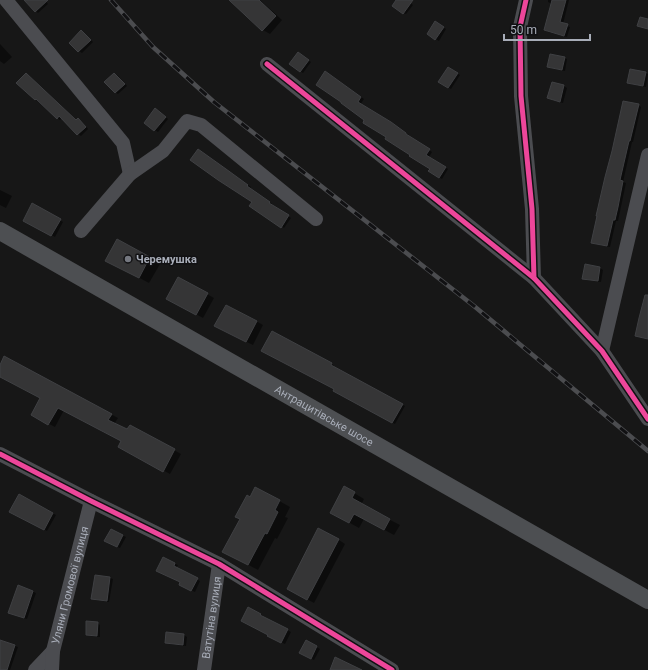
<svg xmlns="http://www.w3.org/2000/svg" width="648" height="670" font-family="Roboto,sans-serif">
<style>
.shadow{fill:#0007}
.building{fill:#353536;stroke:#3f4043}
.lines{fill:none;stroke-linecap:round;stroke-linejoin:round}
.minor{stroke:#4b4c50;stroke-width:14}
.major{stroke:#4d4f52;stroke-width:18}
.rail-casing{stroke:#4b4c4f;stroke-width:4.5}
.rail{stroke:#111113;stroke-width:3;stroke-dasharray:9;stroke-linecap:butt}
.cycleway-casing{stroke:#111113;stroke-width:8}
.cycleway{stroke:#ed469a;stroke-width:5}
.poi-dot{fill:#757880;stroke:#111113;stroke-width:1.5}
.labels{text-anchor:middle;dominant-baseline:central;stroke-width:3;stroke-linejoin:round;paint-order:stroke}
.poi-label{font-size:11px;font-weight:bold;fill:#a8adb8;stroke:#111113;text-anchor:start}
.street-label{font-size:11px;fill:#a8adb8;stroke:#111113}
</style>
<rect width="100%" height="100%" fill="#171717"/>
<g class="shadow">
<polygon points="28,0 45,0 48,4 38,13 36,11"/>
<polygon points="231,0 260,0 282,20 270,34 263,30"/>
<polygon points="398,0 406,0 413,5 406,14 403,13"/>
<polygon points="548,0 569,0 563,24 570,27 567,37 548,32 545,30 552,4 548,2"/>
<polygon points="438,24 446,29 439,41 428,34"/>
<polygon points="84,33 93,42 82,53 79,51"/>
<polygon points="0,44 12,57 4,64 0,61"/>
<polygon points="301,55 311,62 303,73 300,71"/>
<polygon points="564,58 567,59 565,71 551,68 548,67"/>
<polygon points="448,68 460,75 451,89 439,81"/>
<polygon points="646,73 648,74 646,87 631,84 628,82"/>
<polygon points="115,74 118,76 127,86 118,94 115,92"/>
<polygon points="329,74 364,99 360,105 394,125 409,135 408,136 432,152 429,157 448,169 442,179 429,171 431,168 411,155 366,119"/>
<polygon points="29,76 77,121 81,121 88,129 81,136 78,134 62,118 60,120 57,118 35,99"/>
<polygon points="552,83 564,86 567,88 563,103 552,100 549,98"/>
<polygon points="638,105 641,107 633,142 632,142 623,182 626,183 618,221 616,221 610,247 595,244 592,242"/>
<polygon points="158,111 168,119 158,132 145,123"/>
<polygon points="229,172 251,187 249,189 272,204 271,205 291,218 284,228 254,202"/>
<polygon points="0,190 12,196 6,208 0,205"/>
<polygon points="32,204 63,222 55,237 24,220"/>
<polygon points="117,241 160,264 149,283 117,266"/>
<polygon points="586,265 600,268 603,270 601,282 586,280 584,278"/>
<polygon points="178,278 214,298 203,318 167,298"/>
<polygon points="256,321 263,325 253,345 222,330"/>
<polygon points="272,332 332,364 334,366 334,367 405,406 395,424 337,392 335,389"/>
<polygon points="5,358 118,418 114,424 127,431 131,426 181,454 170,474 119,446 122,441 64,410 55,427 32,415 41,398 0,376 0,367"/>
<polygon points="256,488 290,507 285,517 288,518 277,539 275,538 258,570 234,557 241,519"/>
<polygon points="354,493 364,499 361,505 400,525 394,535 364,519 359,528 341,518"/>
<polygon points="19,496 56,515 47,531 11,511"/>
<polygon points="111,530 126,537 120,548 109,543"/>
<polygon points="339,540 345,544 314,603 294,592"/>
<polygon points="175,564 178,565 176,568 200,581 195,592 180,585 182,582 161,572"/>
<polygon points="110,578 113,579 109,602 95,600 93,598"/>
<polygon points="18,586 36,593 27,619 12,614"/>
<polygon points="248,609 263,616 262,617 291,632 285,644 268,636 269,634"/>
<polygon points="97,623 100,625 100,637 90,636 87,635"/>
<polygon points="167,633 184,635 187,637 186,646 169,644 166,642"/>
<polygon points="306,642 320,649 314,660 300,653"/>
<polygon points="0,643 15,646 18,647 10,670 0,670"/>
</g>
<g class="building">
<polygon points="24,0 48,0 35,12"/>
<polygon points="229,0 259,0 276,16 262,31"/>
<polygon points="396,0 413,0 403,14 392,6"/>
<polygon points="552,0 566,0 560,22 568,24 564,36 544,30"/>
<polygon points="640,17 648,19 648,29 637,26"/>
<polygon points="435,21 444,27 435,40 427,34"/>
<polygon points="81,30 91,40 78,52 69,43"/>
<polygon points="298,52 309,60 300,72 289,64"/>
<polygon points="550,54 565,57 562,70 547,67"/>
<polygon points="448,67 458,73 448,88 438,82"/>
<polygon points="630,69 646,72 643,86 627,83"/>
<polygon points="325,71 361,97 358,102 391,122 406,133 406,134 430,149 426,155 446,167 439,178 428,171 430,169 409,156 410,155 385,139 386,137 363,123 364,120 341,103 341,102 316,85"/>
<polygon points="26,73 76,120 78,118 86,127 77,135 59,116 57,119 36,99 35,100 16,83"/>
<polygon points="114,73 125,84 115,93 104,82"/>
<polygon points="552,82 564,85 560,102 547,98"/>
<polygon points="623,101 639,104 630,141 629,141 620,180 623,181 618,207 615,220 613,220 607,246 591,243 597,216 596,216 605,177 612,151"/>
<polygon points="155,108 166,117 154,131 144,123"/>
<polygon points="198,149 226,169 248,185 247,186 270,202 269,203 289,215 281,228 249,206 252,202 218,180 190,160"/>
<polygon points="32,203 61,219 51,236 23,221"/>
<polygon points="117,239 150,257 139,278 105,261"/>
<polygon points="585,264 600,267 598,281 582,279"/>
<polygon points="178,277 208,293 196,315 166,299"/>
<polygon points="645,295 648,295 648,339 635,336 639,318"/>
<polygon points="226,305 257,321 246,342 214,326"/>
<polygon points="272,331 332,363 331,365 403,404 392,423 333,391 334,389 261,351"/>
<polygon points="4,356 112,414 108,420 127,429 130,425 175,449 163,472 118,447 121,441 58,408 48,425 31,415 40,398 0,377 0,365"/>
<polygon points="344,486 355,492 352,498 390,519 384,530 354,514 349,523 330,513"/>
<polygon points="255,487 280,500 275,510 278,512 267,534 265,533 248,565 222,552 240,519 235,517 247,495 250,497"/>
<polygon points="19,494 53,513 44,530 9,512"/>
<polygon points="318,528 339,539 307,600 287,589"/>
<polygon points="111,529 123,535 117,547 104,541"/>
<polygon points="163,557 175,563 174,566 198,578 191,591 179,585 180,582 156,571"/>
<polygon points="95,575 110,577 107,601 91,599"/>
<polygon points="18,585 33,591 24,618 8,613"/>
<polygon points="248,607 261,614 260,615 288,629 281,643 267,636 268,635 241,621"/>
<polygon points="86,621 98,622 97,636 86,635"/>
<polygon points="166,632 184,634 183,645 165,643"/>
<polygon points="0,640 15,645 7,670 0,670"/>
<polygon points="306,640 317,646 311,659 299,653"/>
<polygon points="335,657 362,670 330,670"/>
</g>
<g class="lines">
<g class="minor">
<polyline points="6,0 123,143 130,174"/>
<polyline points="526,0 520,27 521,96 532,209 534,278 602,351 648,419"/>
<polyline points="267,64 534,278"/>
<polyline points="81,231 130,174 163,151 187,121 201,125 316,219"/>
<polyline points="602,351 648,155"/>
<polyline points="0,454 91,501 219,564 392,670"/>
<polyline points="35,670 53,651"/>
<path id="s1" d="M 52,670 L 53,651 L 91,501"/>
<path id="s2" d="M 204,670 L 219,564"/>
</g>
<path class="major" id="s3" d="M 0,231 L 648,600"/>
<g class="rail-casing">
<polyline id="rail" points="111,0 153,47 214,102 474,306 648,451"/>
</g>
<use href="#rail" class="rail"/>
<g class="cycleway-casing">
<g id="cycleway">
<polyline points="526,0 520,27 521,96 532,209 534,278 602,351 648,419"/>
<polyline points="267,64 534,278"/>
<polyline points="0,454 91,501 219,564 392,670"/>
</g>
</g>
<use href="#cycleway" class="cycleway"/>
</g>
<circle class="poi-dot" cx="128" cy="259" r="4"/>
<g class="labels">
<g class="poi-label">
<text x="136" y="259">Черемушка</text>
</g>
<g class="street-label">
<text stroke="none"><textPath href="#s3" startOffset="373">Антрацитівське шосе</textPath></text>
<text stroke="none"><textPath href="#s1" startOffset="87">Уляни Громової вулиця</textPath></text>
<text stroke="none"><textPath href="#s2" startOffset="53">Ватутіна вулиця</textPath></text>
</g>
</g>
<path d="M504 34v6h86v-6" fill="none" stroke="#a8adb8" stroke-width="2"/>
<text x="510" y="34" font-size="12" fill="#a8adb8" stroke="#111113" stroke-width="3" paint-order="stroke">50 m</text>
</svg>
